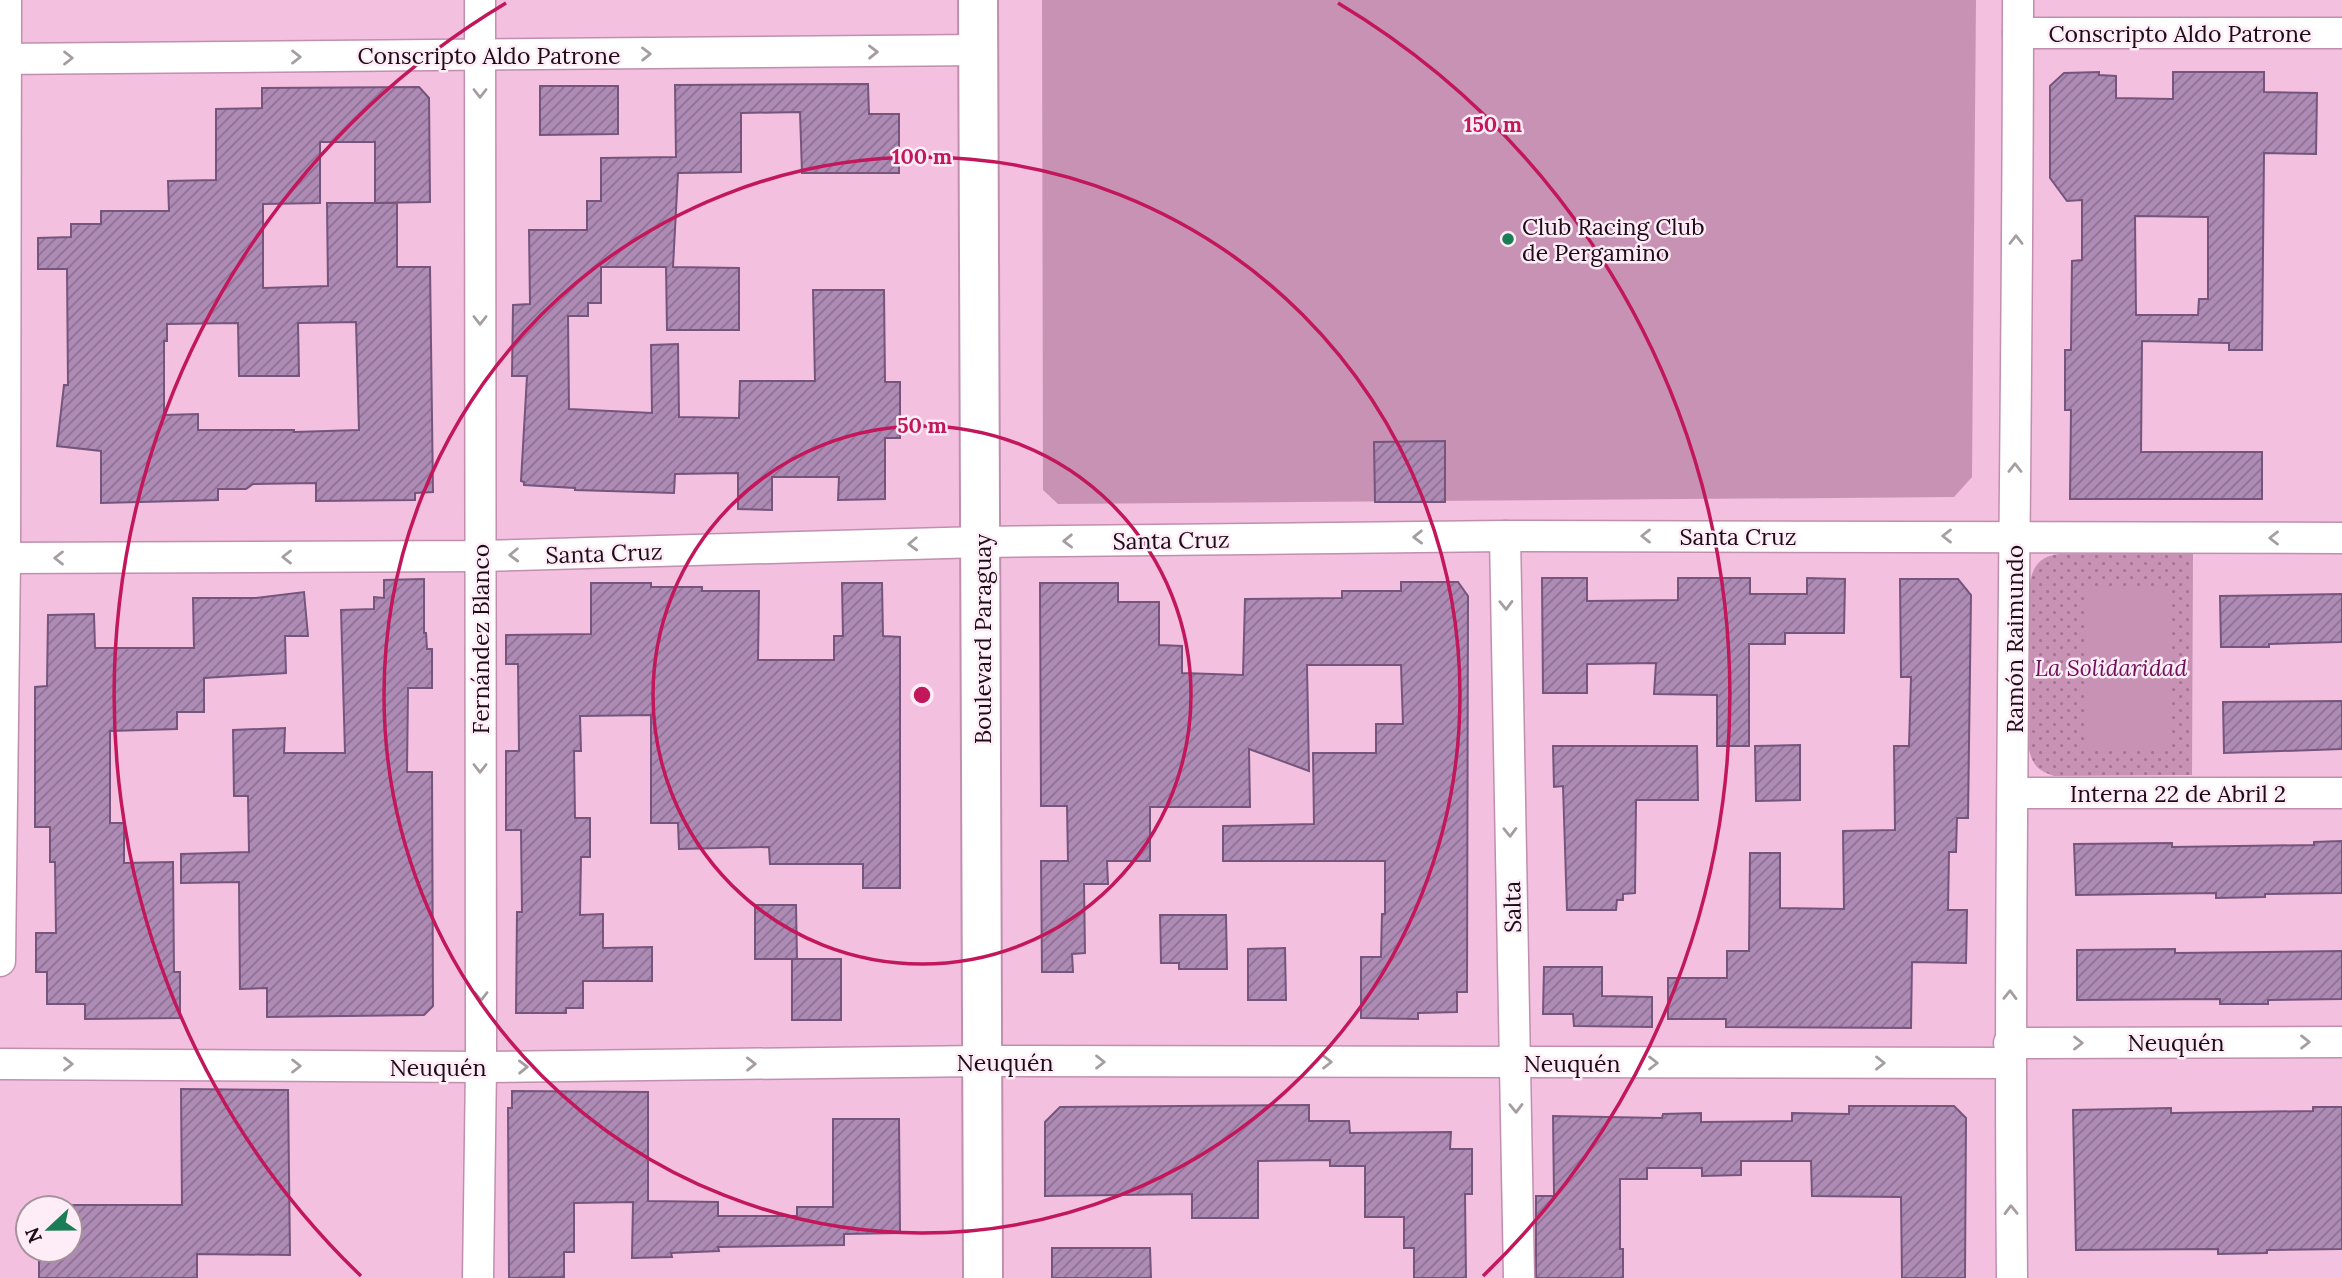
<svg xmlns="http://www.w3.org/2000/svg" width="2342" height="1278" font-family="Lora,serif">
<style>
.grass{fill:url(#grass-dots)}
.garden{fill:#c892b4}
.building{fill:url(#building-hatch);stroke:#75557c;stroke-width:2;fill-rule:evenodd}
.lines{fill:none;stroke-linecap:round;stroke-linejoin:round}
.minor-casing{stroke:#c08fae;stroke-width:33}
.secondary-casing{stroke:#c08fae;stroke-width:42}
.minor{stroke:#fff;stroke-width:30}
.secondary{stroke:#fff;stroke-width:38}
.oneway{stroke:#a59da2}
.ring{fill:none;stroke:#c2185b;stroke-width:3.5}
.poi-dot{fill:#1a7d55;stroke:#feedf7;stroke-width:2.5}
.labels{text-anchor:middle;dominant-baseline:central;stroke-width:5;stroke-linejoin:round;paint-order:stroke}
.street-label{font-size:23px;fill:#1d0b17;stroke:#feedf7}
.poi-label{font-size:23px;fill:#1d0b17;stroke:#feedf7;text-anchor:start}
.park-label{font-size:23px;font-style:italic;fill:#700f58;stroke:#feedf7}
.centre{fill:#c2185b;stroke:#feedf7;stroke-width:3.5}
.ring-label{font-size:21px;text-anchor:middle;font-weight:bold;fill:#c2185b;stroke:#feedf7;stroke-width:5;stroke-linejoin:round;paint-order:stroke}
</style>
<defs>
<pattern id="grass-dots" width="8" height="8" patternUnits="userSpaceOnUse" patternTransform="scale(1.75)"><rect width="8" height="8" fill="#c892b4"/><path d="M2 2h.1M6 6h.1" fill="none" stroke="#a27591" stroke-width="1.8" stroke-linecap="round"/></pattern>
<pattern id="building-hatch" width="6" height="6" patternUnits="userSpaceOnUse" patternTransform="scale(1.75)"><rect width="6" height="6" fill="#ae8bb5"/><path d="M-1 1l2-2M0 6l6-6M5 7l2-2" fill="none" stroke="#8d7092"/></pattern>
</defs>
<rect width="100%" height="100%" fill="#f3c0e0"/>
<path class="grass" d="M 2193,553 L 2192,775 L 2054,776 C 2039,771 2033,766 2029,750 L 2030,583 C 2033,565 2041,556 2059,554 Z"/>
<g class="garden">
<polygon points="1042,0 1976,0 1972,477 1954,497 1058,504 1043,490"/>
<polygon points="2085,589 2171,589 2171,750 2086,750"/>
</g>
<g class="building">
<path d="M 2099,72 L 2099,75 L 2116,76 L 2116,98 L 2173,99 L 2173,72 L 2264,72 L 2264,92 L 2317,93 L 2316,154 L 2264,153 L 2262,350 L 2229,350 L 2229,343 L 2142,341 L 2141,452 L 2262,452 L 2262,499 L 2070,499 L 2071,410 L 2065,410 L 2065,350 L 2071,350 L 2072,261 L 2082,260 L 2082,200 L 2067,201 L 2050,178 L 2050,86 L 2064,73 ZM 2135,216 L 2208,217 L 2208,299 L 2199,299 L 2198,315 L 2136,315 Z"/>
<polygon points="868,84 869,114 899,114 899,173 802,173 800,112 741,113 741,172 678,173 673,267 739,268 739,330 667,330 666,267 601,267 601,303 588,303 588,316 568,316 569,409 652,413 651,345 678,344 679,417 739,418 740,381 815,381 813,290 884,290 885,382 900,382 900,438 885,438 885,499 838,500 839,477 772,477 772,510 738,509 738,473 675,474 674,493 575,490 575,488 524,485 524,482 521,481 527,376 512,376 513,305 530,304 529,230 587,230 587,201 601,201 601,158 676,157 675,85"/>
<polygon points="540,86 618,86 618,134 540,135"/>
<path d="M 419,87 L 429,98 L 430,202 L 375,203 L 375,142 L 320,142 L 320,203 L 263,204 L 263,288 L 328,286 L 327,203 L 397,203 L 397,267 L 430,267 L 433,492 L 415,493 L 415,500 L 316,501 L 316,483 L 253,484 L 246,489 L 218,489 L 218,500 L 101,503 L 101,451 L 57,446 L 64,385 L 68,385 L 67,269 L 38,269 L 38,238 L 71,237 L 71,224 L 101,224 L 101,211 L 169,211 L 168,181 L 216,180 L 216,109 L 262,108 L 262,88 ZM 356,322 L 359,430 L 294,432 L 294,430 L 198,430 L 198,414 L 164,415 L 164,341 L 167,341 L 167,324 L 238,323 L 239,376 L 299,376 L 298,323 Z"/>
<polygon points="1445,441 1445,502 1375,502 1374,442"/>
<polygon points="1542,578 1587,578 1587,601 1678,600 1678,578 1750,578 1750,594 1807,594 1807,578 1845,579 1844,633 1785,633 1785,644 1749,644 1749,746 1717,746 1717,695 1654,694 1656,663 1587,664 1587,693 1543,693"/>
<polygon points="424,579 424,633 426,633 427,649 432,649 432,688 408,688 407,772 432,772 433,1006 424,1015 267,1017 267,988 240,989 239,882 181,883 181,854 249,852 248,796 234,796 233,730 285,728 284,753 345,753 341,610 374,609 374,597 384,598 384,580"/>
<polygon points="1900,579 1958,579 1971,595 1968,818 1957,818 1956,852 1949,852 1948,910 1967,910 1966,963 1912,962 1911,1028 1726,1027 1726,1019 1668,1019 1668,978 1727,978 1727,951 1749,951 1750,853 1780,853 1780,908 1844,909 1843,831 1895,830 1894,746 1909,746 1911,677 1901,677"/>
<polygon points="1401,582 1458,582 1468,596 1467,992 1457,992 1457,1012 1418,1013 1418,1019 1361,1018 1361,957 1381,957 1382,914 1385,914 1385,861 1223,861 1223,826 1314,824 1313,753 1376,753 1376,724 1403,724 1401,665 1307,665 1309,771 1249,749 1250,807 1150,807 1150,861 1107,861 1108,884 1084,884 1085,953 1072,954 1073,972 1042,972 1041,861 1068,861 1067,806 1041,806 1040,583 1118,583 1118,602 1159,602 1159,645 1182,646 1182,673 1243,675 1245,599 1342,598 1342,591 1401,591"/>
<polygon points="591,583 651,583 651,587 702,587 702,591 759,591 758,660 834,660 834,636 843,636 842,583 882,583 883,636 900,637 900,888 863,888 863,864 770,864 769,847 679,849 678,823 651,823 651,715 580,716 581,751 574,751 575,818 590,818 590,857 581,857 580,915 603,914 603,948 652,947 652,981 583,981 583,1008 566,1008 566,1013 516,1013 517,912 522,912 521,830 506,830 506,751 519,751 518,664 506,664 506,635 591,634"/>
<polygon points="304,592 308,636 285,636 286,673 204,678 204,712 177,712 177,729 110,731 110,823 124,823 124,863 173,862 174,972 180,972 180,1018 85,1019 85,1004 47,1004 47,972 36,972 36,933 56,933 55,862 50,862 50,827 35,827 35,687 47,686 48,615 94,614 95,648 194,648 193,598 256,598"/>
<polygon points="2342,594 2342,642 2269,644 2269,647 2221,647 2220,596"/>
<polygon points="2342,701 2342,749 2224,753 2223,702"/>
<polygon points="1800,745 1800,800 1756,801 1755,746"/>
<polygon points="1553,746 1697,746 1698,800 1636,800 1635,893 1623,894 1623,900 1617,900 1616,910 1567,910 1563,786 1554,787"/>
<polygon points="2342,841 2342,893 2265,894 2265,897 2216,898 2216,893 2076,895 2074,844 2172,843 2172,847 2314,845 2314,842"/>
<polygon points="755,905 796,905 797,959 755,959"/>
<polygon points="1160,915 1226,915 1227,969 1179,969 1179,963 1161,963"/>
<polygon points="1285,948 1286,1000 1248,1000 1248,949"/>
<polygon points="2175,949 2175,953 2342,951 2342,999 2268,1000 2268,1004 2220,1004 2220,999 2077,1000 2077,950"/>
<rect x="792" y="959" width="49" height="61"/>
<polygon points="1544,967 1602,967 1602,996 1652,997 1652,1027 1574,1026 1573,1014 1543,1014"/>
<polygon points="181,1089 288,1090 290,1255 197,1254 197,1278 39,1278 39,1250 70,1250 73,1205 182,1205"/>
<polygon points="512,1091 648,1092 648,1201 718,1202 718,1216 797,1216 797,1207 833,1207 833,1119 899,1119 900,1233 844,1234 844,1245 718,1247 719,1251 671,1253 672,1257 632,1258 633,1202 574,1203 574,1252 564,1252 564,1277 509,1278 508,1108 512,1108"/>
<polygon points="1309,1105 1309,1121 1349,1121 1350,1133 1451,1132 1450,1149 1472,1149 1472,1194 1465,1194 1466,1278 1414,1278 1414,1248 1404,1248 1404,1217 1365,1217 1365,1166 1330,1166 1330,1160 1258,1161 1258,1218 1192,1218 1192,1194 1045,1196 1045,1122 1060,1107"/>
<polygon points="1849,1106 1954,1106 1966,1118 1965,1278 1902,1278 1901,1197 1812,1196 1811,1161 1741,1161 1741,1175 1702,1176 1702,1168 1647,1168 1647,1179 1620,1179 1620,1249 1623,1249 1623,1278 1536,1278 1536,1196 1554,1196 1553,1116 1662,1118 1663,1114 1701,1113 1701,1122 1792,1121 1792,1113 1849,1114"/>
<polygon points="2313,1107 2342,1107 2342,1249 2267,1250 2267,1253 2218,1254 2218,1249 2076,1250 2073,1110 2171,1108 2171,1113 2313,1111"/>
<polygon points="1052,1248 1150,1248 1151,1278 1052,1278"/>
</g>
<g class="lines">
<g class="minor-casing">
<g id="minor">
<polyline points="2018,33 2342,33"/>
<polyline points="0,59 979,50"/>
<polyline points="1505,536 1519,1278"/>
<polyline points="0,558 480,556 981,542 1505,536 2342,538"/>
<polyline points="2013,793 2342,793"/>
<polyline points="0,961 5,558 6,0"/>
<polyline points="2009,1043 2342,1042"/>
<polyline points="0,1064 481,1067 982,1061 2010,1063"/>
<polyline points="478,1278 481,1067 480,0"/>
<path d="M 2012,1278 C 2008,852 2018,426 2018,0"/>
</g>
</g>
<g class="secondary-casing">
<polyline id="secondary" points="978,0 983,1278"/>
</g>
<use href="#minor" class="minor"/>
<use href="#secondary" class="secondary"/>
</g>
<defs><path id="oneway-chevron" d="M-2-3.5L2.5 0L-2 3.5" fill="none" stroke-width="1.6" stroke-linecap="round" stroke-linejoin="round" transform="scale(1.75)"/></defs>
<g class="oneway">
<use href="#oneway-chevron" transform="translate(873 52) rotate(-1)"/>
<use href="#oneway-chevron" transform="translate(646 54) rotate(-1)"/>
<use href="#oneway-chevron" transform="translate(296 57)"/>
<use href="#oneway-chevron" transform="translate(68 58)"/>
<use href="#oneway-chevron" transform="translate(480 93) rotate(90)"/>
<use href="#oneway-chevron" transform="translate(2016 240) rotate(-90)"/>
<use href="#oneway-chevron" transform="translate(480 320) rotate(90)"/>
<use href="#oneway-chevron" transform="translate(2015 468) rotate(-90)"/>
<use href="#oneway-chevron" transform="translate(1646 536) rotate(180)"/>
<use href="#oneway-chevron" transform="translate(1947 536) rotate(180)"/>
<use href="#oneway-chevron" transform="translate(1418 537) rotate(179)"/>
<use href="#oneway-chevron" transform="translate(2274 538) rotate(-180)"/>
<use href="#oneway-chevron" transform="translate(1068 541) rotate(179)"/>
<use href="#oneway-chevron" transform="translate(913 544) rotate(178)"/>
<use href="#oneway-chevron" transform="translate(514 555) rotate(178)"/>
<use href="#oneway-chevron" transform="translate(287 557) rotate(180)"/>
<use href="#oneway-chevron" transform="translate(59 558) rotate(180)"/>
<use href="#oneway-chevron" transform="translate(1506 605) rotate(89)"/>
<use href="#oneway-chevron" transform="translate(480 768) rotate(90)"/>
<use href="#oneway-chevron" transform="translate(1510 832) rotate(89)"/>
<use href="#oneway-chevron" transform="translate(2010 995) rotate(-89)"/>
<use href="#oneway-chevron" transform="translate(481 996) rotate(90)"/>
<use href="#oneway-chevron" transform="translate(2305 1042)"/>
<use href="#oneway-chevron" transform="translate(2078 1043)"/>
<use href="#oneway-chevron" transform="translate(1100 1062)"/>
<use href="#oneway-chevron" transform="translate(1327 1062)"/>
<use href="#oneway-chevron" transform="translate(1653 1063)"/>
<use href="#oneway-chevron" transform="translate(1880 1063)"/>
<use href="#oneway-chevron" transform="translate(68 1064)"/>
<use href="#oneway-chevron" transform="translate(751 1064) rotate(-1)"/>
<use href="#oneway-chevron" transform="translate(296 1066)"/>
<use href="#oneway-chevron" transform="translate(523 1067) rotate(-1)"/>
<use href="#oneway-chevron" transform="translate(1516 1108) rotate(89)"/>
<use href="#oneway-chevron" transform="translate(2011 1210) rotate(-91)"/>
</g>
<g class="ring">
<circle cx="922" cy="695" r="269"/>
<circle cx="922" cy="695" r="538"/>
<path d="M361 1276A807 807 0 0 1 506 3M1338 3A807 807 0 0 1 1483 1276"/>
</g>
<circle class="poi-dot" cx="1508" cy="239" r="7"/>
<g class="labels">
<g class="street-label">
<text x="2180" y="33">Conscripto Aldo Patrone</text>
<text x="489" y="55">Conscripto Aldo Patrone</text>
<text x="1738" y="536">Santa Cruz</text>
<text transform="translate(1171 540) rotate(-1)">Santa Cruz</text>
<text transform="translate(604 553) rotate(-2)">Santa Cruz</text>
<text transform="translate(480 639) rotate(-90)">Fernández Blanco</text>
<text transform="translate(982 639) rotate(-90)">Boulevard Paraguay</text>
<text transform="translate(2014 639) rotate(-90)">Ramón Raimundo</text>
<text x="2178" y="793">Interna 22 de Abril 2</text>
<text transform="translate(1512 907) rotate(-91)">Salta</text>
<text x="2176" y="1042">Neuquén</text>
<text x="1005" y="1062">Neuquén</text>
<text x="1572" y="1063">Neuquén</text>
<text x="438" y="1067">Neuquén</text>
</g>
<g class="poi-label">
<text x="1522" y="226">Club Racing Club<tspan x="1522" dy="26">de Pergamino</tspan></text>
</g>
<g class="park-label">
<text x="2111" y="667">La Solidaridad</text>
</g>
</g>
<circle cx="922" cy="695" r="10" class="centre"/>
<g class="ring-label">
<text x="1493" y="132">150 m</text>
<text x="922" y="164">100 m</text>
<text x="922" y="433">50 m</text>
</g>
<g transform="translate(49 1229) rotate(248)"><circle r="33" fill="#feedf7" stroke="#a4939d" stroke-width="2"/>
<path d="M0-5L12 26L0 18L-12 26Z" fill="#1a7d55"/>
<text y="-10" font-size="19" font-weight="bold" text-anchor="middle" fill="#1d0b17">N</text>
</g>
</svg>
